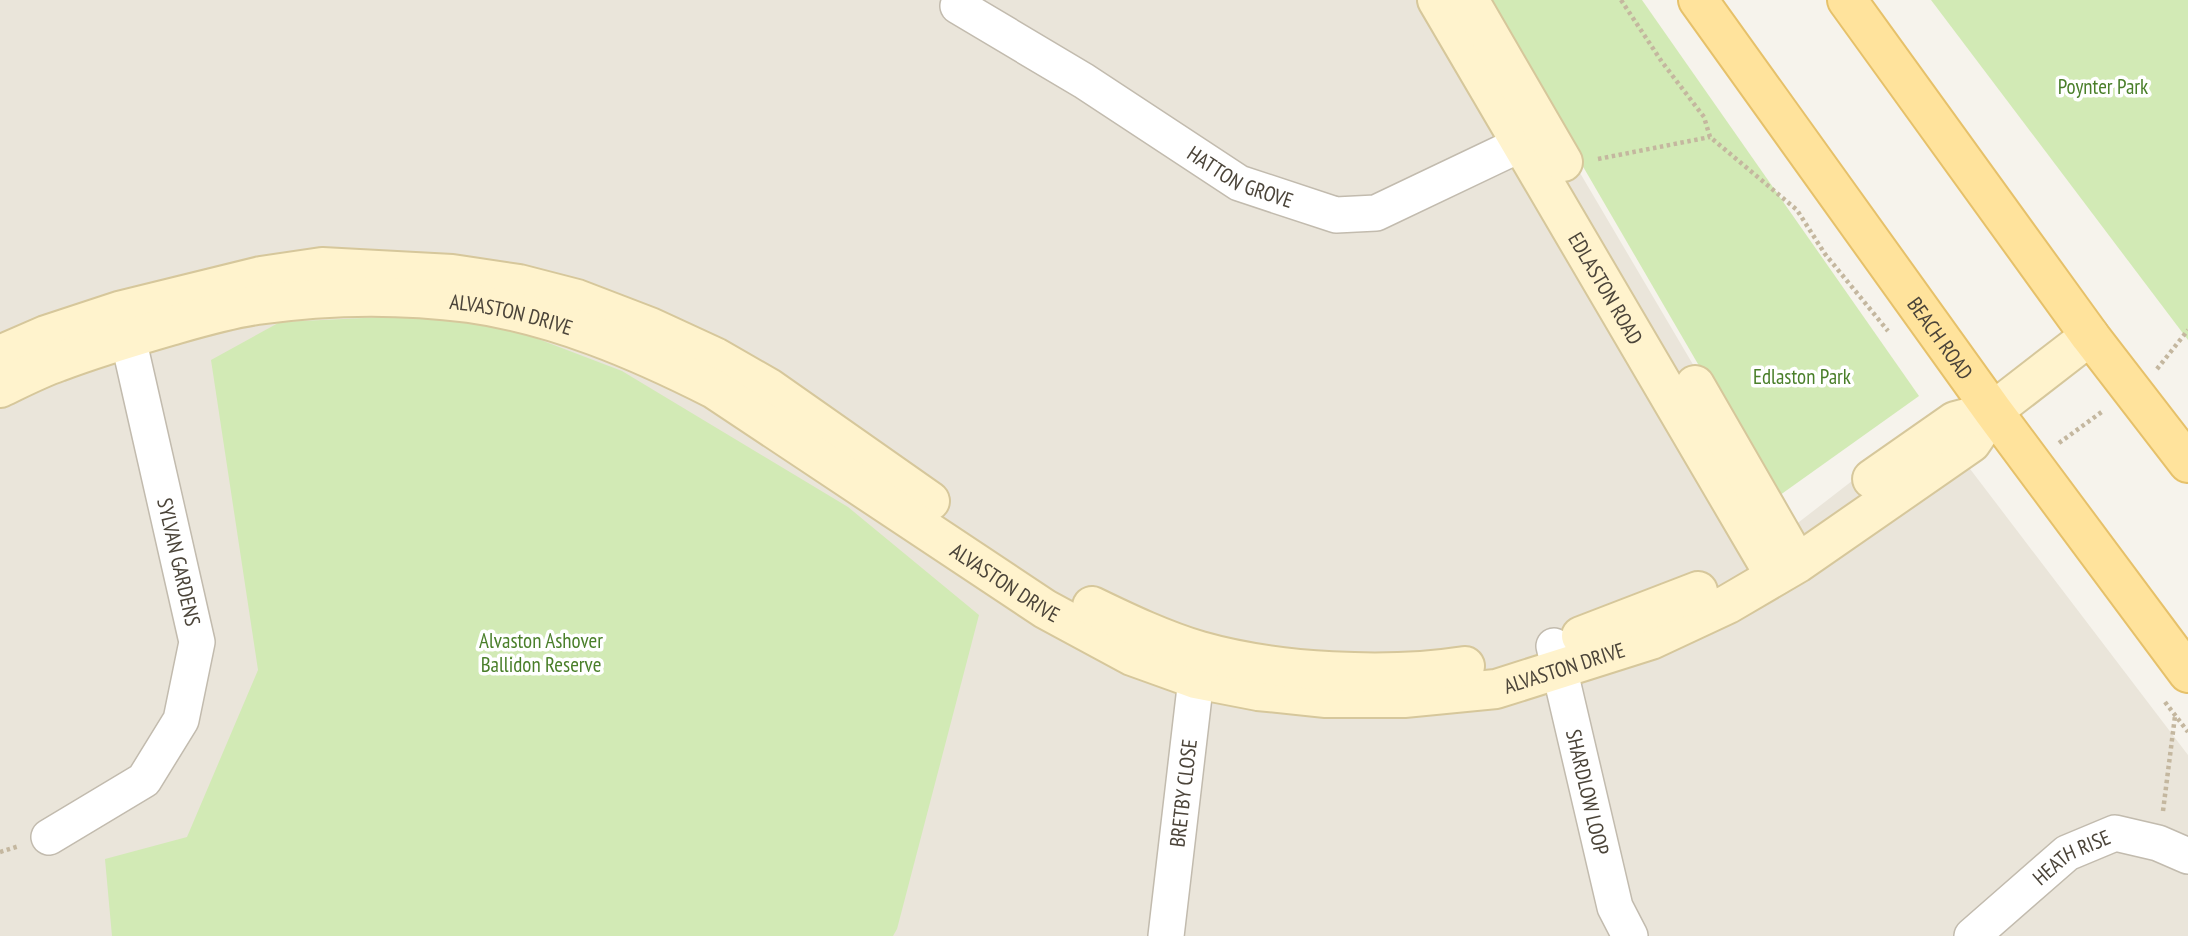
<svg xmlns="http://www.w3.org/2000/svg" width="2188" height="936" font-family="'PT Sans Narrow',sans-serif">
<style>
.residential{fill:#eae5da}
.green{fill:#d2eab5}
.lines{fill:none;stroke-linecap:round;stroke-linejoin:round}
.street-casing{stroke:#c2bbae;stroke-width:38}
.secondary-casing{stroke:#d6c79b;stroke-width:42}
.primary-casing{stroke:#e6c16a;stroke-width:42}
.path{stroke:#c4b79f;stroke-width:4.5;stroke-dasharray:3.5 3.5;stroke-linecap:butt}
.street{stroke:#fff;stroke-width:35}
.secondary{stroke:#fff3cd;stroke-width:38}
.primary{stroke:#ffe39c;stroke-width:38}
.labels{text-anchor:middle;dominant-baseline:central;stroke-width:7;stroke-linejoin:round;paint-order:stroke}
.park-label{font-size:21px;fill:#4a7f2a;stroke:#fff}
.street-label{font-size:21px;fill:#4b4439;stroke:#fff}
</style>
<rect width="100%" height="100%" fill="#f6f3ec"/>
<polygon class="residential" points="0,0 1478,0 1790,529 1932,419 2188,755 2188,936 0,936"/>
<g class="green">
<polygon points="1486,0 1642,0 1919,396 1776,498"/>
<polygon points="1931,0 2188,0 2188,340"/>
<polygon points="470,313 622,371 848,507 979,615 897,929 893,936 112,936 105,859 187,837 258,670 211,360 280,322"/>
</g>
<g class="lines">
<g class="street-casing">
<g id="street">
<path id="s1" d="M 958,6 L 1084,81 L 1239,183 L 1336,215 L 1376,213 L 1546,132"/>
<path id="s2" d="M 1554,646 L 1615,907 L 1630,936"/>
<polyline points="49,837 144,780 181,720 197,642 128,338 119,311"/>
<path id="s3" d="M 1166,936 L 1196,679 L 1202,651"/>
<path id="s4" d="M 1972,936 L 2067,853 L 2115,833 L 2158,843 L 2188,856"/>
</g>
</g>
<g class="secondary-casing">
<g id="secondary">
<path id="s5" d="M 1437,0 L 1775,576"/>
<polyline points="1469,0 1563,162"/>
<polyline points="0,355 46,335 119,311 261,276 322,267 452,274 519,284 577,299 650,327 715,357 769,388 930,501"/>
<polyline points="1695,385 1794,557"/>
<path id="s6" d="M 0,388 C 19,379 38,369 58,362 C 95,348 132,337 170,326 C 198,318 228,309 257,305 C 326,295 400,294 469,303 C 555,315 637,350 714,389 L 1045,609 L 1132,656 L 1196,679 L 1258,691 L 1326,698 L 1404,698 L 1496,689 L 1651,640 L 1728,604 L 1798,563 L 1971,443 L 1993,411 L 2090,336"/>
<polyline points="1872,479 1955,421 1993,411"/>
<path d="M 1092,606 C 1127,623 1163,640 1200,651 C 1277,673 1387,678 1465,666"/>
<polyline points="1581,636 1698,591"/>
</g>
</g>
<g class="primary-casing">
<g id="primary">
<path id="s7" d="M 1698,0 L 1993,411 L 2188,673"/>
<polyline points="1847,0 2090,336 2188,463"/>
</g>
</g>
<g class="path">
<polyline points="1621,0 1662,62 1704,117 1710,137 1797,210 1825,254 1888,331"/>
<polyline points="1598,159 1710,137"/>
<polyline points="2157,369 2188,330"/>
<polyline points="2059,443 2103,411"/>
<polyline points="2165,702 2188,732"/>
<polyline points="2163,811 2175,716"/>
<polyline points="0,852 19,846"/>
</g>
<use href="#street" class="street"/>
<use href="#secondary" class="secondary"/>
<use href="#primary" class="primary"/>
</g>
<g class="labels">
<g class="park-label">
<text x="2103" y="86">Poynter Park</text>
<text x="1802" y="376">Edlaston Park</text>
<text x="541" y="640">Alvaston Ashover<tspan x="541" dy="24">Ballidon Reserve</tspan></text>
</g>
<g class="street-label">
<text stroke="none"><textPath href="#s1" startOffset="331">HATTON GROVE</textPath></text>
<text stroke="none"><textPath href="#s5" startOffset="334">EDLASTON ROAD</textPath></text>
<text stroke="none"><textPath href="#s6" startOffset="527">ALVASTON DRIVE</textPath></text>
<text stroke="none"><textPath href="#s7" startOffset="416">BEACH ROAD</textPath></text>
<text transform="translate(179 562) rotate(77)">SYLVAN GARDENS</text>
<text stroke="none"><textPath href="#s6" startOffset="1094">ALVASTON DRIVE</textPath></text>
<text stroke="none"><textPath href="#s6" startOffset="1682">ALVASTON DRIVE</textPath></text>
<text stroke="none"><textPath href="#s3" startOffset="144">BRETBY CLOSE</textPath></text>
<text stroke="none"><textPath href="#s2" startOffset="150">SHARDLOW LOOP</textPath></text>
<text stroke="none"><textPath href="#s4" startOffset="128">HEATH RISE</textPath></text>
</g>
</g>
</svg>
